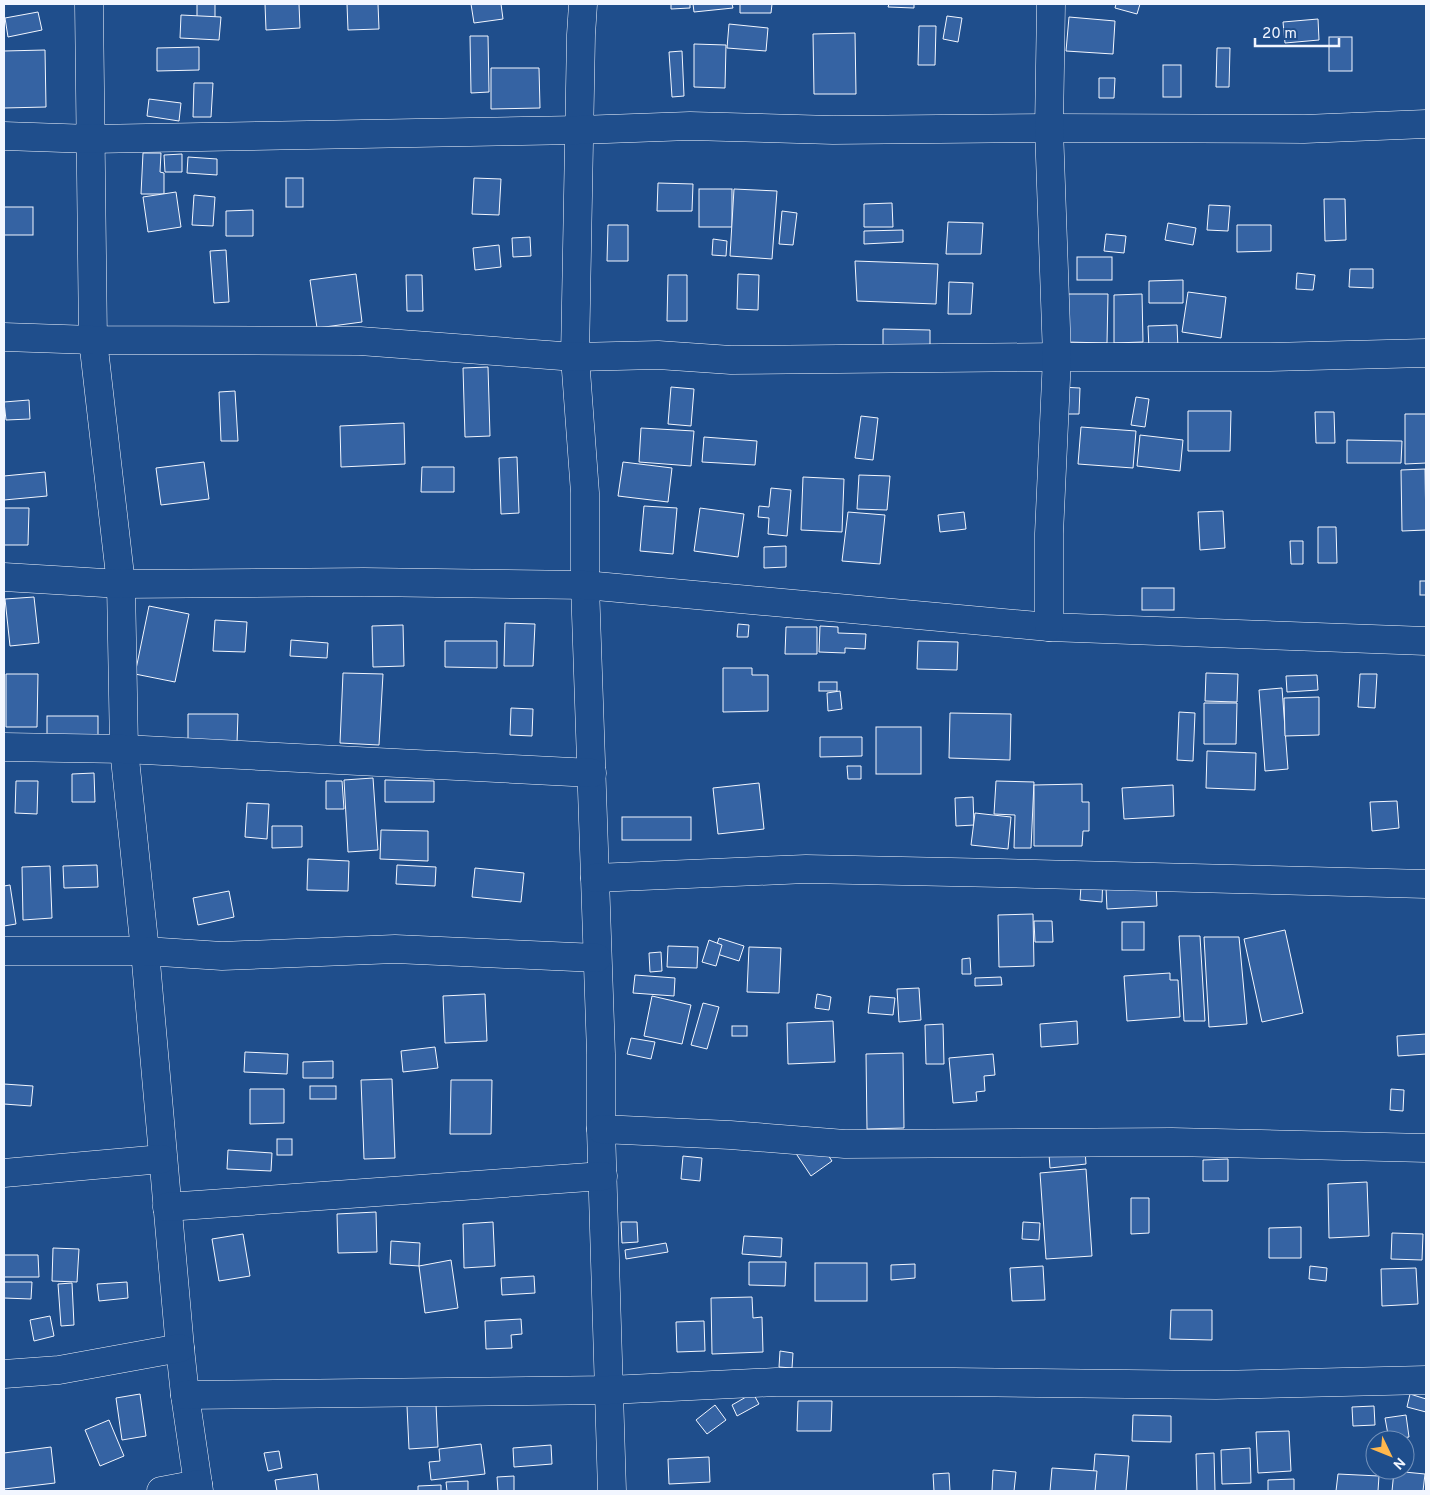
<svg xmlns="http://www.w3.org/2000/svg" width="1430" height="1495" font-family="Overpass,sans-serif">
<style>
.building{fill:#3563a3;stroke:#f2f6ff}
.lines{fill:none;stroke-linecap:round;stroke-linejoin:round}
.minor-casing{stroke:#f2f6ff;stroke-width:29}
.minor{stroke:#1f4e8c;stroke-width:28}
</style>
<rect width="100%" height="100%" fill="#1f4e8c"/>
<g class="building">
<polygon points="197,4 215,4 215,19 197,20"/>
<polygon points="265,4 299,4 300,28 266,30"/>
<polygon points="347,4 378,4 379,29 348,30"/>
<polygon points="471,4 501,4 503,19 474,23"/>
<polygon points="671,4 690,4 690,8 671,9"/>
<polygon points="693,4 732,4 733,8 694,12"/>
<polygon points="740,4 772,4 771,13 740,13"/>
<polygon points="889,4 914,4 914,8 888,7"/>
<polygon points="1116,4 1140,4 1137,14 1115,8"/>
<polygon points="38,12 42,30 8,37 5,18"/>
<polygon points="181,15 221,17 219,40 180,38"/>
<polygon points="947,16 962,18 958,42 943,39"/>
<polygon points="1069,17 1115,21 1113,54 1066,51"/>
<polygon points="1318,19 1319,40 1285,43 1283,22"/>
<polygon points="729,24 768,28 766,51 727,48"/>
<polygon points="919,26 936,26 935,65 918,65"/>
<polygon points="855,33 856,94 814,94 813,34"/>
<polygon points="470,36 488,36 489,92 471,93"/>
<rect x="1329" y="37" width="23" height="34"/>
<polygon points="694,44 726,45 725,88 694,87"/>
<polygon points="199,47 199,70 157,71 157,48"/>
<polygon points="1217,48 1230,48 1229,87 1216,87"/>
<polygon points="45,50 46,107 4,108 4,51"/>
<polygon points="682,51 684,96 672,97 669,52"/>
<rect x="1163" y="65" width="18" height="32"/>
<polygon points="491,68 539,68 540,108 491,109"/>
<polygon points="1099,78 1115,78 1114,98 1099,98"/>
<polygon points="194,83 213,83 211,117 193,117"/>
<polygon points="149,99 181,103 179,121 147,116"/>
<polygon points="143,153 161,153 160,172 164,173 164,194 141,194"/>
<polygon points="182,154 182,172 165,172 164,155"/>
<polygon points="188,157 217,159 217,175 187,173"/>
<rect x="286" y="178" width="17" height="29"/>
<polygon points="474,178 501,179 499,215 472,214"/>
<polygon points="658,183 693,184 692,211 657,211"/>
<rect x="699" y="189" width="33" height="38"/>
<polygon points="734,189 777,191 772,259 730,256"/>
<polygon points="176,192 181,227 148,232 143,197"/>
<polygon points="194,195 215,197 213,226 192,225"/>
<polygon points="1324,199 1345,199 1346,240 1325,241"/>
<polygon points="892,203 893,227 864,227 864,204"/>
<polygon points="1209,205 1230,206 1228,231 1207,230"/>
<rect x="4" y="207" width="29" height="28"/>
<polygon points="253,210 253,236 226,236 226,211"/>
<polygon points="782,211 797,213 793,245 779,244"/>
<polygon points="948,222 983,223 981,254 946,254"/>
<polygon points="1168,223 1196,228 1193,245 1165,240"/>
<polygon points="608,225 628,225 628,261 607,261"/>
<polygon points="1237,225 1271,225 1271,251 1237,252"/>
<polygon points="903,230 903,242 864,244 864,231"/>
<polygon points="1106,234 1126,236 1124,253 1104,251"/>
<polygon points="530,237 531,256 513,257 512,238"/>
<polygon points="713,239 727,241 726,256 712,255"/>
<polygon points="499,245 501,267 475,270 473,248"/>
<polygon points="226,250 229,302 214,303 210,251"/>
<rect x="1077" y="257" width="35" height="23"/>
<polygon points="855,261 938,264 936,304 857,301"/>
<polygon points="1350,269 1373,269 1373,288 1349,287"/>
<polygon points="1297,273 1315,275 1313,290 1296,289"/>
<polygon points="356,274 362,322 317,328 310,280"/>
<polygon points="738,274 759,275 758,310 737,309"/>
<polygon points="406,275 422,275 423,311 407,311"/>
<polygon points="668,275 687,275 687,321 667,321"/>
<polygon points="1183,280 1183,303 1149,303 1149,281"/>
<polygon points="949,282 973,283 971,314 948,314"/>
<polygon points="1188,292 1226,297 1221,338 1182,332"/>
<polygon points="1067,294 1108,294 1107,343 1066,342"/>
<polygon points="1142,294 1143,342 1114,343 1114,295"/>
<polygon points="1177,325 1178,348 1149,349 1148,326"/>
<polygon points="883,329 930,330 930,351 883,351"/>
<polygon points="488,367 490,436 465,437 463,368"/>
<polygon points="671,387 694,389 691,426 668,424"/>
<polygon points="1060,387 1080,388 1079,414 1059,414"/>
<polygon points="235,391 238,441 221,441 219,392"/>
<polygon points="1136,397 1149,399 1145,427 1131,425"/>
<polygon points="29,400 30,419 6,420 4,402"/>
<polygon points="1188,411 1231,411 1230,451 1188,451"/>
<polygon points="1315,412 1334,412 1335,443 1316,443"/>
<polygon points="1405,414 1426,414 1426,463 1405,464"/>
<polygon points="861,416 878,418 873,460 855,458"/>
<polygon points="404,423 405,464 341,467 340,426"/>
<polygon points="1081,427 1136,431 1133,468 1078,464"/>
<polygon points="641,428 694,431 691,466 639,462"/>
<polygon points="1140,435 1183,440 1180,471 1137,466"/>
<polygon points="704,437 757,441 755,465 702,462"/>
<polygon points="1347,440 1402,441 1401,463 1347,463"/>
<polygon points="517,457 519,513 501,514 499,458"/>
<polygon points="204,462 209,499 161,505 156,468"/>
<polygon points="623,462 672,468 668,502 618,496"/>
<polygon points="422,467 454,467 454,492 421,492"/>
<polygon points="1425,469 1426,530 1402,531 1401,470"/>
<polygon points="45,472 47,496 4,500 4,476"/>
<polygon points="859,475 890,476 887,510 857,509"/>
<polygon points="803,477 844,479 842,532 801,530"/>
<polygon points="771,488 791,490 787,536 768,534 769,518 758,517 759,506 769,507"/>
<polygon points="644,506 677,508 673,554 640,551"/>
<polygon points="4,508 29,508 28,545 4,545"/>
<polygon points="700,508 744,514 738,557 694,551"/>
<polygon points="1223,511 1225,548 1200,550 1198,512"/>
<polygon points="848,512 885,515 880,564 842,561"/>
<polygon points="964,512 966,529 940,532 938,515"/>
<polygon points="1318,527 1336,527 1337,563 1318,563"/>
<polygon points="1290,541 1303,541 1303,564 1291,564"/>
<polygon points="786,546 786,567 764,568 764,547"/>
<rect x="1420" y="581" width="6" height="14"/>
<rect x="1142" y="588" width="32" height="22"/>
<polygon points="34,597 39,643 10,646 5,599"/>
<polygon points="149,606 189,614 175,682 135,674"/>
<polygon points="215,620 247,622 245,652 213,651"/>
<polygon points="505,623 535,624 533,666 504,666"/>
<polygon points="738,624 749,625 748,637 737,637"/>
<polygon points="403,625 404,666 373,667 372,626"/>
<polygon points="820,626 838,627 838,633 866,634 865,649 845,648 845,653 819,652"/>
<polygon points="786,627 817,627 817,654 785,654"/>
<polygon points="291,640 328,643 327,658 290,656"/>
<polygon points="445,641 497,641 497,668 445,667"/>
<polygon points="918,641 958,642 957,670 917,669"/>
<polygon points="723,668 752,668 752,675 768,675 768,711 723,712"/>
<polygon points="343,673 383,674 379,745 340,743"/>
<polygon points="1206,673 1238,674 1237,702 1205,701"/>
<polygon points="6,674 38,674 37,727 6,727"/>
<polygon points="1360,674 1377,674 1375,708 1358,707"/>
<polygon points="1317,675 1318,690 1287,692 1286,676"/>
<rect x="819" y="682" width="18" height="9"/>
<polygon points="1282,688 1288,769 1265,771 1259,690"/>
<polygon points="840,691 842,709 828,711 827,693"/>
<polygon points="1319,697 1319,735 1285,736 1284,698"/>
<polygon points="1204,703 1237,703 1236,744 1204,744"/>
<polygon points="511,708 533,709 532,736 510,735"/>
<polygon points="1179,712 1195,713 1193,761 1177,760"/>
<polygon points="950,713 1011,714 1010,760 949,758"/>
<polygon points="188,714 238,714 237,743 188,743"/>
<rect x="47" y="716" width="51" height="20"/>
<rect x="876" y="727" width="45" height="47"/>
<polygon points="820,737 862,737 862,756 820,757"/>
<polygon points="1207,751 1256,753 1255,790 1206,788"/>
<polygon points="847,766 861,766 861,779 848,779"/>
<polygon points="94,773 95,802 72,802 72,774"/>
<polygon points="373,778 378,850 348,852 344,780"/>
<polygon points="385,780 434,781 434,802 385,802"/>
<polygon points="16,781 38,781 37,814 15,813"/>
<polygon points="326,781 342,781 344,809 326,809"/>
<polygon points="996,781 1034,782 1031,848 1014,848 1015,815 994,814"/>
<polygon points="759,783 764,829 718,834 713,788"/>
<polygon points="1082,784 1082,802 1089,802 1089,831 1083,831 1082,846 1034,846 1034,785"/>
<polygon points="1173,785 1174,816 1124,819 1122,788"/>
<polygon points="973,797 974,825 956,826 955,798"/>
<polygon points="1397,801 1399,828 1372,831 1370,802"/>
<polygon points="247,803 269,804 267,839 245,837"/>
<polygon points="975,813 1011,817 1008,849 971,845"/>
<rect x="622" y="817" width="69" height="23"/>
<polygon points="272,826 302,826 302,847 272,848"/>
<polygon points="381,830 428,831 428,861 380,859"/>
<polygon points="308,859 349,861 348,891 307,890"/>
<polygon points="97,865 98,887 64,888 63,866"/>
<polygon points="397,865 436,867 435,886 396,884"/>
<polygon points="50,866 52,918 23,920 22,867"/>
<polygon points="475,868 524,873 521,902 472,897"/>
<polygon points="1082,873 1103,874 1102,902 1080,900"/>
<polygon points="10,885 16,924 4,926 4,886"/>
<polygon points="1156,885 1157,906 1107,909 1106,888"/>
<polygon points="229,891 234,917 198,925 193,898"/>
<polygon points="1033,914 1034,966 999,967 998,915"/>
<polygon points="1034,921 1052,921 1053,942 1035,942"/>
<rect x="1122" y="922" width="22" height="28"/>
<polygon points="1285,930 1303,1013 1262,1022 1244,939"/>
<polygon points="1179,936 1200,936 1205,1021 1184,1021"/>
<polygon points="1204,937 1239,937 1247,1024 1209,1027"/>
<polygon points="719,938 744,946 739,961 714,953"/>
<polygon points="709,940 722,945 716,966 702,962"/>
<polygon points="668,946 698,947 697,968 667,967"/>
<polygon points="749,947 781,948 779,993 747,992"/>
<polygon points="661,952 662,971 650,972 649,953"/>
<polygon points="970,958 971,974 962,974 962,959"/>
<polygon points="1170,973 1170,980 1178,980 1180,1017 1127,1021 1124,976"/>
<polygon points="635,975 675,978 674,996 633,993"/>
<polygon points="1001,977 1002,985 975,986 975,978"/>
<polygon points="919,988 921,1020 899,1022 897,989"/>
<polygon points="485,994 487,1041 445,1043 443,996"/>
<polygon points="817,994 831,997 829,1010 815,1008"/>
<polygon points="652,996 691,1005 682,1044 644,1036"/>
<polygon points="870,996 895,998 893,1015 868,1013"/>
<polygon points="703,1003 719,1007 707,1049 691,1045"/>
<polygon points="833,1021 835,1062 788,1064 787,1023"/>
<polygon points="1077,1021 1078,1044 1041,1047 1040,1024"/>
<polygon points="943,1024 944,1064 926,1064 925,1025"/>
<rect x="732" y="1026" width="15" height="10"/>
<polygon points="1426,1034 1426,1054 1398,1056 1397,1036"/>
<polygon points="631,1038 655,1042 651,1059 627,1054"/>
<polygon points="435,1047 438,1068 403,1072 401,1051"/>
<polygon points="245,1052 288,1054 287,1074 244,1072"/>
<polygon points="903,1053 904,1128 867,1129 866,1054"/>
<polygon points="993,1054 995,1075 984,1076 985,1091 976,1092 977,1101 953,1103 949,1058"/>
<polygon points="333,1061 333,1078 303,1078 303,1062"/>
<polygon points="392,1079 395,1158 364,1159 361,1080"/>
<polygon points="451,1080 492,1080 491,1134 450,1134"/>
<polygon points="4,1084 33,1086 31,1106 4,1104"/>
<rect x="310" y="1086" width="26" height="13"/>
<polygon points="250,1089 284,1089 284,1123 250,1124"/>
<polygon points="1391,1089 1404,1090 1403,1111 1390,1110"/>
<polygon points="816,1137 832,1161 811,1176 795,1152"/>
<rect x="277" y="1139" width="15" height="16"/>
<polygon points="228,1150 272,1153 271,1171 227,1169"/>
<polygon points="1085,1150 1086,1164 1050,1168 1049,1154"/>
<polygon points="683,1156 702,1158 700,1181 681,1179"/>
<polygon points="1228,1159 1228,1181 1203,1181 1203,1160"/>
<polygon points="1086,1169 1092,1256 1046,1259 1040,1173"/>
<polygon points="1367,1182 1369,1236 1329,1238 1328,1184"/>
<polygon points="1131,1198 1149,1198 1149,1233 1131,1234"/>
<polygon points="376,1212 377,1252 338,1253 337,1214"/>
<polygon points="493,1222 495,1266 464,1268 463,1224"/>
<polygon points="621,1222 637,1222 638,1242 622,1243"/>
<polygon points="1023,1222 1040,1223 1039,1240 1022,1239"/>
<polygon points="1301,1227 1301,1258 1269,1258 1269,1228"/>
<polygon points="1392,1233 1423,1234 1422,1260 1391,1259"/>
<polygon points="243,1234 250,1276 219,1281 212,1239"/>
<polygon points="744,1236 782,1238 781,1257 742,1254"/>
<polygon points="391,1241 420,1243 419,1266 390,1264"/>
<polygon points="666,1243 668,1252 626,1259 625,1250"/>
<polygon points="53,1248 79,1249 77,1282 52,1281"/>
<polygon points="4,1255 38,1255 39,1277 4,1277"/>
<polygon points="451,1260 458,1308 425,1313 419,1266"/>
<polygon points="749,1262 786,1262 785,1286 749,1285"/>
<rect x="815" y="1263" width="52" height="38"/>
<polygon points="915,1264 915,1278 891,1280 891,1265"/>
<polygon points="1043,1266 1045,1300 1012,1301 1010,1268"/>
<polygon points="1310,1266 1327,1268 1326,1281 1309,1279"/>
<polygon points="1416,1268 1418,1304 1382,1306 1381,1269"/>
<polygon points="534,1276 535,1293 502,1295 501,1278"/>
<polygon points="4,1282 32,1282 31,1299 4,1298"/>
<polygon points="127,1282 128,1298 99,1301 97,1284"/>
<polygon points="72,1283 74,1325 61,1326 58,1284"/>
<polygon points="752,1297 753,1318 762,1317 763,1352 712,1354 711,1298"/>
<polygon points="1171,1310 1212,1310 1212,1340 1170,1339"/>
<polygon points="50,1316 54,1336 34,1341 30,1320"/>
<polygon points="521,1319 522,1334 511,1335 512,1348 486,1349 485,1321"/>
<polygon points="704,1321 705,1351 677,1352 676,1322"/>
<polygon points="780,1351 793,1353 792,1368 779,1367"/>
<polygon points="753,1393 759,1404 737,1416 732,1405"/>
<polygon points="140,1394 146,1436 122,1440 116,1398"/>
<polygon points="1410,1394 1426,1399 1426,1412 1407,1407"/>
<polygon points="798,1401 832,1401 831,1431 797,1431"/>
<polygon points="436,1404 438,1447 409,1449 407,1406"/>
<polygon points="715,1405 726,1420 707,1434 696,1420"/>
<polygon points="1374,1406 1375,1425 1353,1426 1352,1407"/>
<polygon points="1133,1415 1171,1416 1171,1442 1132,1441"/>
<polygon points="1406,1415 1409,1437 1389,1440 1385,1418"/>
<polygon points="109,1420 124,1456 100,1466 85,1430"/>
<polygon points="1289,1431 1291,1471 1258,1473 1256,1432"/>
<polygon points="481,1444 485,1474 431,1480 429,1462 440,1461 439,1449"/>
<polygon points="551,1445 552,1464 514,1467 513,1448"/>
<polygon points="51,1447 55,1483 4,1489 4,1453"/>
<polygon points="1250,1448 1251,1483 1222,1484 1221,1450"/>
<polygon points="279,1451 282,1468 268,1471 264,1453"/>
<polygon points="1214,1453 1215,1491 1197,1491 1196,1454"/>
<polygon points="1095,1454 1129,1456 1126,1491 1092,1491"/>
<polygon points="709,1457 710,1482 669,1484 668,1459"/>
<polygon points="1052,1468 1097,1471 1095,1491 1050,1491"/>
<polygon points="993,1470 1016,1472 1014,1491 992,1491"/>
<polygon points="1394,1471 1425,1474 1423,1491 1392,1491"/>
<polygon points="949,1473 950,1491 934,1491 933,1474"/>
<polygon points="317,1474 319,1491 277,1491 275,1480"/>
<polygon points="1338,1474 1379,1476 1378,1491 1336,1491"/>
<polygon points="514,1476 514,1491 498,1491 497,1477"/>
<polygon points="1294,1479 1294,1491 1268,1491 1268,1480"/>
<polygon points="468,1481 468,1491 447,1491 446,1482"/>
<polygon points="441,1485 441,1491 418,1491 418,1486"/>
</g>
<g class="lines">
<g class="minor-casing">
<g id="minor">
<polyline points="89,4 93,340 121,584 124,749 145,951 180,1348 185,1395 199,1491"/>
<polyline points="583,4 581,35 575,357 585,493 585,585 601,1054 601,1129 612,1491"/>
<polyline points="4,136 92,139 579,130 690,126 833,130 1049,128 1304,129 1426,124"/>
<polyline points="4,337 93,340 360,341 575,357 658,355 731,360 1057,357 1269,357 1426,353"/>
<polyline points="4,577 121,584 364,582 585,585 1049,627 1426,641"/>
<polyline points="1049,627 1049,534 1057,357 1049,128 1051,4"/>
<polyline points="4,747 124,749 592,773"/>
<polyline points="595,878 806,869 999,873 1426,884"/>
<polyline points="4,951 145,951 222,956 395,949 597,958"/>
<polyline points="601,1129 730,1135 845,1144 1172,1142 1426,1148"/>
<polyline points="4,1173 162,1159"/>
<polyline points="167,1207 603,1176"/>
<polyline points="4,1374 59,1370 180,1348"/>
<polyline points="185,1395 609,1390 776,1382 954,1382 1216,1385 1426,1380"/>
<polyline points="161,1491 198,1484"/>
</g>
</g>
<use href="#minor" class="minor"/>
</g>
<rect width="1430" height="1495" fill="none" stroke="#f2f6ff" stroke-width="10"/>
<g transform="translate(1390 1455) rotate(133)"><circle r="24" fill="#1f4e8c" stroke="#7391ba"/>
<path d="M0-4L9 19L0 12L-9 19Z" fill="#ffb74d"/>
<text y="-8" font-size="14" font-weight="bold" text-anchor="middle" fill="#f2f6ff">N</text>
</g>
<path d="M1255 38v8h84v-8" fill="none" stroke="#f2f6ff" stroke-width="2.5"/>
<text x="1262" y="38" font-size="15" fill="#f2f6ff" stroke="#1f4e8c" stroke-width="4" paint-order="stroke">20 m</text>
</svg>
